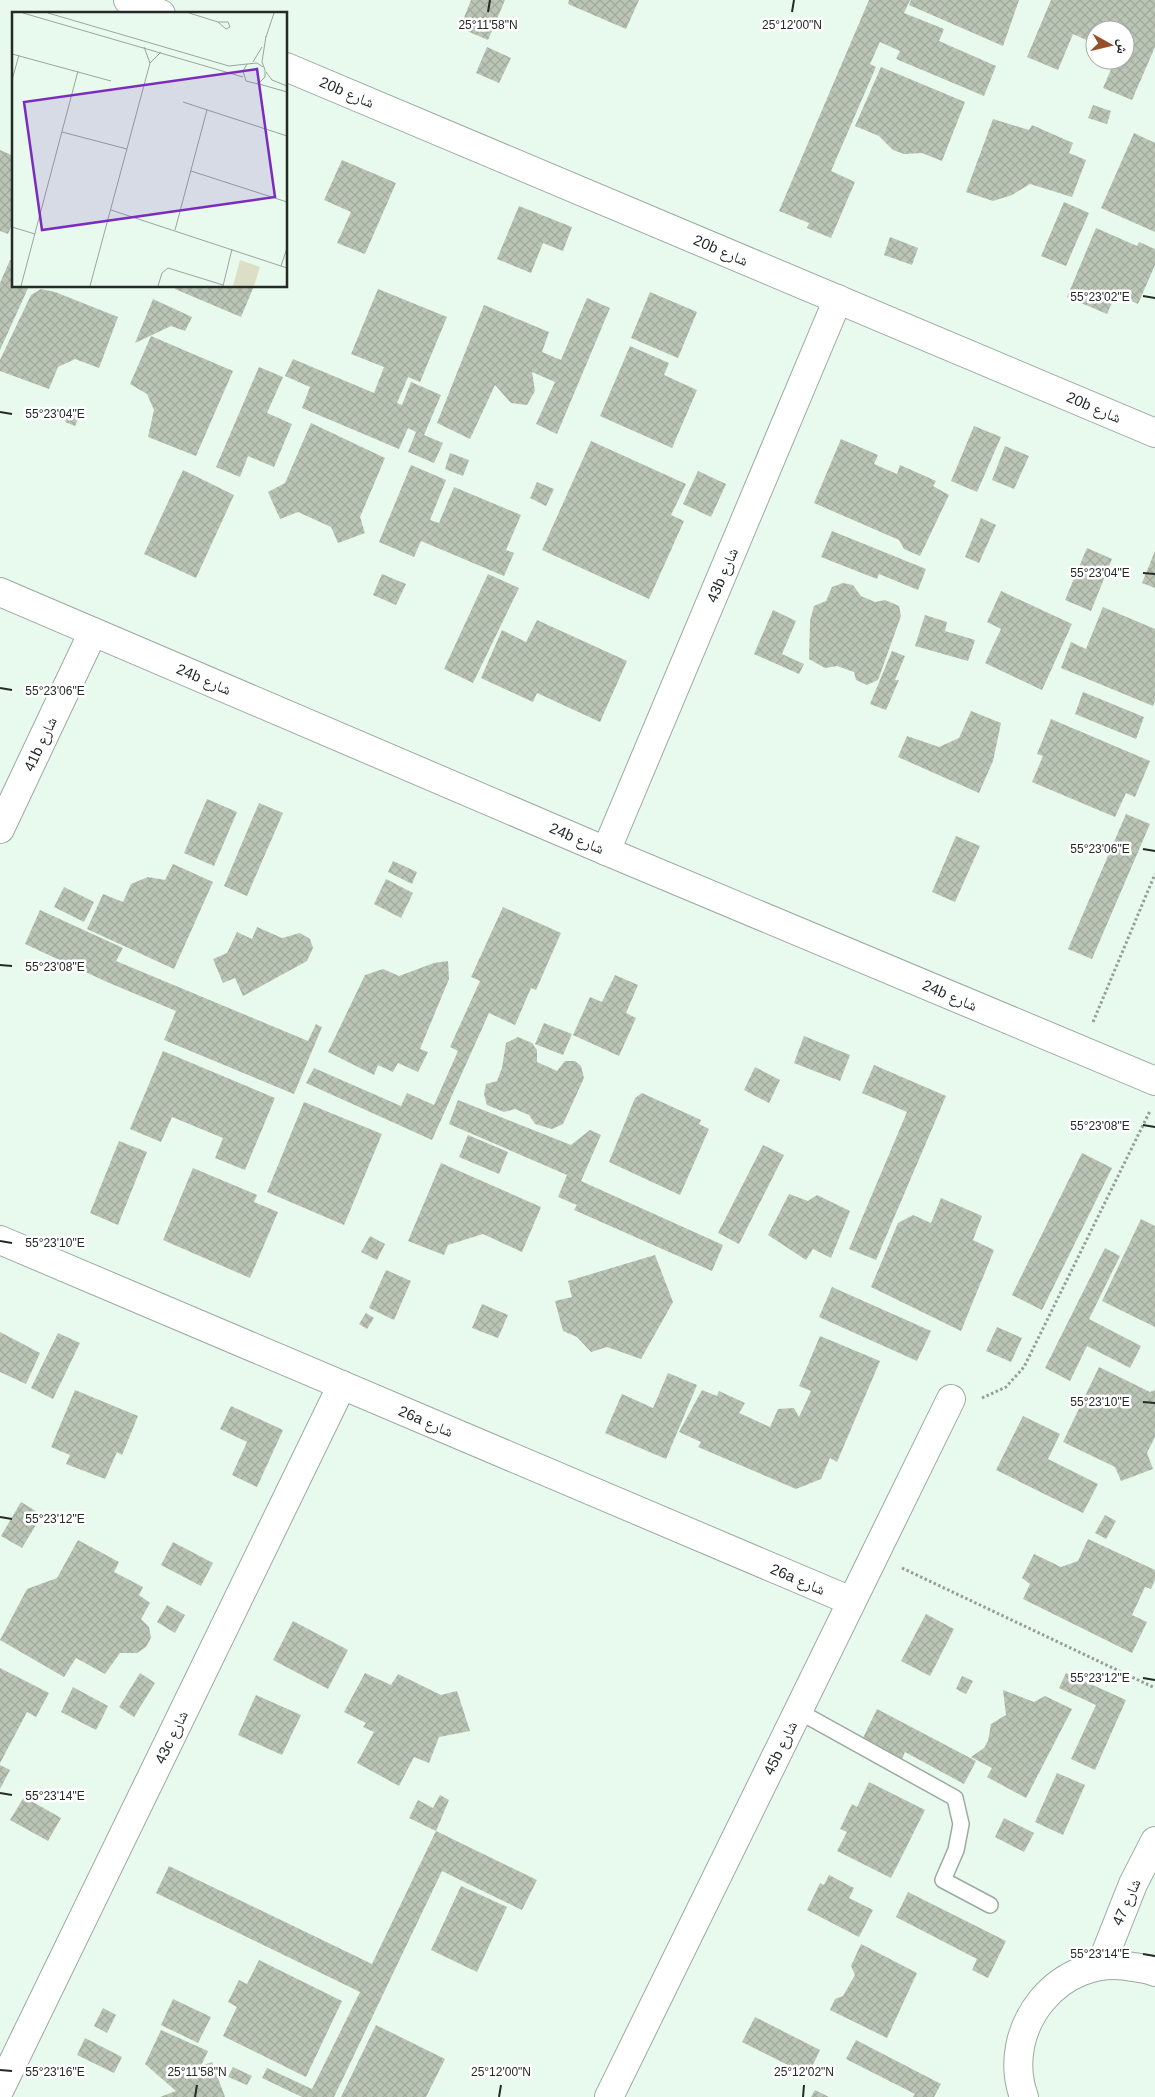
<svg xmlns="http://www.w3.org/2000/svg" width="1155" height="2097" font-family="Helvetica,'Noto Naskh Arabic',sans-serif">
<style>
.building{fill:url(#building-cross-hatch)}
.lines{fill:none;stroke-linecap:round;stroke-linejoin:round}
.lane-casing{stroke:#9baba0;stroke-width:18}
.street-casing{stroke:#9baba0;stroke-width:30}
.secondary-casing{stroke:#9baba0;stroke-width:30}
.path{stroke:#939f97;stroke-width:3;stroke-dasharray:2.5 2.5;stroke-linecap:butt}
.lane{stroke:#fff;stroke-width:15}
.street{stroke:#fff;stroke-width:28}
.secondary{stroke:#fff;stroke-width:28}
.ticks{fill:none;stroke:#242a26;stroke-width:2}
.labels{text-anchor:middle;dominant-baseline:central;stroke-width:5;stroke-linejoin:round;paint-order:stroke}
.street-label{font-size:15px;fill:#242a26;stroke:#fff}
.inset-road{fill:none;stroke:#9aa69d;stroke-width:1}
.view{fill:#7b2cbf;fill-opacity:0.15;stroke:#7b2cbf;stroke-width:2.5}
.inset-edge{fill:none;stroke:#242a26;stroke-width:2.5}
.ticks-label{font-size:12px;text-anchor:middle;fill:#242a26;stroke:#fff;stroke-width:5;stroke-linejoin:round;paint-order:stroke}
</style>
<defs>
<pattern id="building-cross-hatch" width="8" height="8" patternUnits="userSpaceOnUse" patternTransform="scale(1.25)"><rect width="8" height="8" fill="#bbc5b5"/><path d="M0 0l8 8M0 8l8-8" fill="none" stroke="#a1a99c"/></pattern>
</defs>
<rect width="100%" height="100%" fill="#e8f9ed"/>
<g class="building">
<polygon points="471,0 505,0 488,40 460,28"/>
<polygon points="569,0 639,0 626,29 568,4"/>
<polygon points="869,0 910,0 904,13 944,29 939,41 996,66 984,96 896,59 900,51 880,42 870,64 876,67 831,171 855,182 831,238 807,228 809,223 779,211"/>
<polygon points="911,0 1019,0 1003,46 909,5"/>
<polygon points="1051,0 1155,0 1155,47 1132,100 1103,88 1115,60 1125,60 1125,30 1095,30 1095,44 1073,34 1058,70 1027,57"/>
<polygon points="487,47 511,58 499,83 476,73"/>
<polygon points="881,67 965,102 942,161 922,153 904,154 893,150 879,136 855,126"/>
<polygon points="1093,105 1111,111 1107,124 1088,118"/>
<polygon points="993,119 1029,130 1032,125 1073,143 1069,153 1086,160 1072,197 1030,184 1012,195 993,201 966,192"/>
<polygon points="1134,133 1155,143 1155,232 1101,208"/>
<polygon points="0,150 14,156 14,220 8,234 0,231"/>
<polygon points="342,160 396,183 365,254 337,243 351,212 324,200"/>
<polygon points="1064,202 1089,213 1066,266 1041,256"/>
<polygon points="519,206 572,227 563,251 543,243 531,273 497,259"/>
<polygon points="1096,228 1137,246 1139,242 1155,249 1155,265 1138,304 1116,294 1107,314 1067,297"/>
<polygon points="890,237 918,248 912,265 884,255"/>
<polygon points="10,260 14,262 14,286 29,286 0,350 0,283"/>
<polygon points="176,286 254,286 241,317 175,289"/>
<polygon points="41,289 55,292 118,317 99,368 75,359 58,367 49,389 0,371 0,360 31,295"/>
<polygon points="378,289 447,317 420,382 408,377 397,403 402,405 411,382 441,395 424,435 443,443 434,463 408,452 416,432 408,428 399,449 302,408 310,387 285,376 293,359 374,393 384,367 351,354"/>
<polygon points="650,292 697,312 678,358 631,338"/>
<polygon points="587,298 610,308 557,434 536,424 555,382 532,372 535,391 527,405 511,403 495,385 470,439 437,423 484,305 549,332 542,352 561,360"/>
<polygon points="153,299 192,317 185,331 171,326 135,343"/>
<polygon points="151,336 233,371 196,456 148,437 154,410 147,394 130,384"/>
<polygon points="630,346 669,363 664,375 697,390 672,448 600,416"/>
<polygon points="259,367 283,377 267,413 292,424 274,467 248,456 240,477 216,467"/>
<polygon points="71,407 82,411 75,426 65,422"/>
<polygon points="311,423 385,458 360,517 365,533 338,543 331,527 298,512 280,519 268,492 285,483"/>
<polygon points="974,426 1001,437 977,492 951,481"/>
<polygon points="841,439 878,455 874,464 897,474 900,465 936,481 933,486 949,495 920,556 904,549 899,540 814,503"/>
<polygon points="591,441 686,484 671,515 684,521 649,599 542,550"/>
<polygon points="1005,446 1029,456 1014,489 992,480"/>
<polygon points="450,453 469,460 463,476 445,469"/>
<polygon points="411,465 446,480 430,520 439,523 454,487 521,515 506,550 514,553 504,576 421,541 414,557 379,542"/>
<polygon points="183,470 234,495 196,578 144,554"/>
<polygon points="698,471 726,484 711,517 683,504"/>
<polygon points="537,482 554,489 546,506 530,498"/>
<polygon points="981,518 996,525 979,563 965,557"/>
<polygon points="832,531 926,569 918,590 879,574 877,579 821,557"/>
<polygon points="1087,548 1112,559 1091,611 1065,600"/>
<polygon points="1155,551 1155,588 1142,583"/>
<polygon points="382,574 406,584 396,605 373,595"/>
<polygon points="488,574 519,588 473,683 444,669"/>
<polygon points="843,583 853,585 861,596 875,602 885,600 899,606 901,616 878,680 867,685 856,680 854,672 837,666 825,668 809,659 810,621 814,606 826,601 832,587"/>
<polygon points="1001,591 1072,624 1042,690 985,663 1001,629 987,622"/>
<polygon points="1103,607 1155,629 1155,701 1153,706 1061,668 1071,642 1086,649"/>
<polygon points="773,610 796,621 782,654 804,664 799,674 754,654"/>
<polygon points="925,615 947,622 945,631 975,640 968,661 915,646"/>
<polygon points="537,620 627,661 600,722 537,693 533,702 481,678 502,630 526,642"/>
<polygon points="892,651 905,656 895,680 899,680 886,710 870,704"/>
<polygon points="1083,692 1144,717 1136,739 1075,714"/>
<polygon points="971,711 1001,723 993,761 979,793 898,757 907,736 939,747 959,738"/>
<polygon points="1051,719 1150,761 1135,797 1126,793 1115,817 1032,782 1043,756 1037,754"/>
<polygon points="207,799 237,812 214,866 184,853"/>
<polygon points="259,803 283,813 247,896 224,886"/>
<polygon points="1126,814 1150,824 1092,959 1068,949"/>
<polygon points="956,836 980,846 955,902 932,892"/>
<polygon points="393,861 417,872 412,884 388,872"/>
<polygon points="173,864 213,882 174,969 87,929 103,894 123,902 131,884 148,877 165,880"/>
<polygon points="386,879 413,893 401,918 374,904"/>
<polygon points="64,887 94,902 84,922 54,907"/>
<polygon points="503,907 561,933 536,990 531,988 515,1025 489,1013 432,1140 306,1083 314,1068 401,1106 407,1093 434,1105 458,1051 450,1047 480,981 471,977"/>
<polygon points="40,910 123,948 116,961 308,1041 316,1024 322,1027 294,1094 164,1040 176,1011 107,982 25,944"/>
<polygon points="257,927 282,938 300,933 310,939 313,948 307,961 243,996 235,978 223,983 213,959 227,953 237,932 252,939"/>
<polygon points="448,961 449,979 420,1049 428,1052 418,1072 398,1063 393,1072 378,1065 374,1075 328,1052 365,975 383,969 399,976 434,963"/>
<polygon points="615,975 638,985 626,1013 636,1018 619,1056 573,1035 590,997 602,1002"/>
<polygon points="544,1023 572,1034 563,1055 535,1044"/>
<polygon points="804,1036 850,1055 840,1081 794,1063"/>
<polygon points="518,1037 532,1043 537,1050 537,1062 557,1071 565,1061 575,1061 581,1066 584,1078 563,1124 552,1129 535,1124 529,1115 515,1109 504,1112 487,1105 484,1094 486,1084 497,1081 502,1068 506,1043"/>
<polygon points="163,1051 275,1098 245,1170 215,1158 223,1138 172,1117 161,1142 130,1129"/>
<polygon points="874,1065 946,1096 876,1260 849,1249 907,1112 862,1093"/>
<polygon points="755,1067 780,1080 769,1103 744,1090"/>
<polygon points="642,1093 701,1120 699,1124 709,1129 680,1195 609,1162 635,1098"/>
<polygon points="458,1100 571,1145 590,1130 601,1135 581,1181 723,1245 712,1271 574,1210 577,1205 558,1197 567,1175 449,1124"/>
<polygon points="304,1102 382,1134 344,1225 267,1192"/>
<polygon points="468,1135 508,1152 499,1174 459,1157"/>
<polygon points="119,1141 147,1152 118,1225 90,1213"/>
<polygon points="763,1145 784,1155 739,1244 718,1233"/>
<polygon points="1082,1153 1112,1168 1042,1310 1012,1295"/>
<polygon points="441,1163 541,1207 522,1252 483,1234 448,1245 444,1255 408,1241"/>
<polygon points="193,1168 257,1195 254,1202 278,1212 250,1278 163,1240"/>
<polygon points="789,1194 808,1201 817,1195 850,1211 831,1258 813,1249 806,1260 768,1235"/>
<polygon points="941,1198 982,1216 973,1240 994,1250 961,1331 871,1287 898,1223 913,1215 931,1223"/>
<polygon points="1141,1219 1155,1226 1155,1327 1102,1301"/>
<polygon points="370,1236 385,1244 377,1260 361,1252"/>
<polygon points="1105,1248 1120,1256 1089,1319 1141,1346 1130,1368 1087,1346 1070,1381 1045,1368"/>
<polygon points="655,1255 673,1302 641,1359 607,1347 591,1352 577,1337 563,1331 555,1301 572,1297 568,1281"/>
<polygon points="386,1270 411,1281 394,1320 369,1308"/>
<polygon points="832,1287 931,1331 917,1361 819,1317"/>
<polygon points="482,1304 508,1315 498,1338 472,1328"/>
<polygon points="366,1313 374,1318 367,1329 359,1324"/>
<polygon points="997,1327 1022,1338 1011,1362 986,1351"/>
<polygon points="0,1332 40,1353 26,1384 0,1372"/>
<polygon points="58,1333 80,1343 53,1399 31,1388"/>
<polygon points="820,1336 880,1361 837,1462 830,1458 821,1479 796,1489 698,1447 701,1442 679,1432 702,1390 717,1396 719,1391 745,1403 739,1413 770,1427 778,1409 794,1408 799,1417 811,1391 799,1386"/>
<polygon points="1099,1367 1150,1392 1155,1390 1155,1437 1147,1453 1153,1469 1121,1481 1115,1467 1063,1442"/>
<polygon points="668,1373 697,1385 666,1459 605,1433 622,1394 653,1408"/>
<polygon points="75,1390 138,1416 122,1455 117,1452 105,1479 66,1464 70,1455 51,1447"/>
<polygon points="231,1406 283,1430 257,1487 232,1475 247,1442 220,1429"/>
<polygon points="1023,1416 1060,1434 1048,1459 1098,1484 1083,1513 996,1470"/>
<polygon points="21,1502 42,1515 22,1548 1,1536"/>
<polygon points="1105,1515 1116,1521 1106,1539 1095,1533"/>
<polygon points="1088,1539 1155,1570 1155,1580 1151,1589 1145,1587 1132,1615 1147,1622 1132,1653 1023,1599 1030,1584 1022,1578 1034,1554 1061,1567 1078,1561"/>
<polygon points="78,1540 119,1562 114,1572 143,1587 139,1595 150,1603 141,1619 149,1627 151,1638 146,1647 137,1653 120,1653 105,1674 76,1658 64,1677 0,1640 27,1589 57,1578"/>
<polygon points="173,1542 213,1563 201,1586 161,1565"/>
<polygon points="167,1605 185,1615 175,1633 157,1622"/>
<polygon points="926,1614 954,1629 930,1676 901,1661"/>
<polygon points="293,1621 348,1650 328,1689 273,1660"/>
<polygon points="0,1668 49,1693 36,1717 27,1712 0,1763"/>
<polygon points="140,1673 155,1683 134,1717 119,1707"/>
<polygon points="365,1673 391,1685 398,1674 441,1695 457,1691 470,1731 439,1737 429,1763 414,1757 399,1786 357,1763 374,1732 363,1727 366,1723 344,1712"/>
<polygon points="1066,1673 1126,1700 1095,1770 1071,1759 1096,1705 1059,1688"/>
<polygon points="962,1676 973,1681 966,1694 956,1689"/>
<polygon points="73,1687 108,1706 96,1730 61,1712"/>
<polygon points="1003,1690 1034,1702 1045,1696 1072,1709 1026,1798 987,1777 992,1768 971,1757 984,1748 988,1741 991,1724 1006,1715"/>
<polygon points="256,1695 301,1715 282,1755 238,1735"/>
<polygon points="877,1709 976,1761 964,1784 905,1752 902,1759 863,1738"/>
<polygon points="0,1765 10,1770 0,1789"/>
<polygon points="1057,1773 1085,1785 1063,1835 1035,1822"/>
<polygon points="869,1782 925,1810 891,1878 837,1851 847,1832 840,1829 852,1804 857,1807"/>
<polygon points="440,1795 449,1800 436,1831 409,1818 418,1800 433,1808"/>
<polygon points="24,1797 61,1818 48,1841 10,1820"/>
<polygon points="1004,1818 1034,1833 1024,1852 995,1837"/>
<polygon points="436,1831 537,1880 522,1910 442,1871 334,2097 302,2097 262,2078 267,2068 312,2089 360,1992 156,1893 169,1866 372,1964"/>
<polygon points="829,1875 854,1888 849,1898 873,1910 859,1937 807,1910 820,1883 824,1885"/>
<polygon points="461,1886 507,1907 477,1972 431,1950"/>
<polygon points="908,1892 1006,1941 988,1978 972,1970 977,1959 896,1917"/>
<polygon points="861,1944 917,1973 887,2038 830,2010 835,1999 843,1996 855,1975 851,1966"/>
<polygon points="259,1960 342,2001 306,2077 223,2036 237,2007 228,2002 239,1980 247,1984"/>
<polygon points="173,1999 211,2017 198,2043 161,2025"/>
<polygon points="103,2008 116,2015 107,2033 94,2026"/>
<polygon points="755,2017 820,2050 808,2075 742,2042"/>
<polygon points="376,2025 445,2059 426,2097 341,2097"/>
<polygon points="161,2030 208,2051 201,2066 212,2062 225,2097 160,2097 176,2091 145,2064"/>
<polygon points="85,2038 122,2057 114,2073 77,2055"/>
<polygon points="856,2040 941,2084 934,2097 913,2097 915,2094 846,2059"/>
<polygon points="233,2067 252,2076 247,2085 228,2077"/>
<polygon points="815,2090 829,2097 811,2097"/>
</g>
<g class="lines">
<g class="lane-casing">
<polyline id="lane" points="798,1711 955,1798 961,1824 956,1850 943,1880 990,1905"/>
</g>
<g class="street-casing">
<g id="street">
<polyline points="128,0 161,14"/>
<polyline points="286,67 1155,433"/>
<polyline points="0,592 606,851 1155,1081"/>
<polyline points="0,829 93,632"/>
<polyline points="606,851 838,299"/>
<polyline points="0,1240 851,1601"/>
<polyline points="0,2089 342,1385"/>
<polyline points="609,2097 951,1399"/>
</g>
</g>
<g class="secondary-casing">
<g id="secondary">
<polyline points="1101,1965 1133,1884 1155,1841"/>
<path d="M 1024,2097 C 999,2028 1060,1952 1133,1967 C 1140,1968 1148,1969 1155,1972"/>
</g>
</g>
<g class="path">
<polyline points="1093,1022 1155,874"/>
<polyline points="982,1398 1006,1387 1024,1367 1150,1111"/>
<polyline points="902,1568 1155,1688"/>
</g>
<use href="#lane" class="lane"/>
<use href="#street" class="street"/>
<use href="#secondary" class="secondary"/>
</g>
<path class="ticks" d="M 488,12 L 490,0M 792,12 L 794,0M 1143,296 L 1155,298M 0,412 L 12,414M 1143,573 L 1155,574M 0,688 L 12,690M 1143,849 L 1155,851M 0,965 L 12,966M 1143,1125 L 1155,1127M 0,1241 L 12,1243M 1143,1402 L 1155,1403M 0,1517 L 12,1519M 1143,1678 L 1155,1680M 0,1793 L 12,1795M 1143,1954 L 1155,1956M 0,2070 L 12,2071M 195,2097 L 197,2085M 499,2097 L 501,2085M 803,2097 L 804,2085"/>
<g class="labels">
<g class="street-label">
<text transform="translate(347 92) rotate(23)">20b شارع</text>
<text transform="translate(721 250) rotate(23)">20b شارع</text>
<text transform="translate(1094 407) rotate(23)">20b شارع</text>
<text transform="translate(722 575) rotate(-67)">43b شارع</text>
<text transform="translate(204 679) rotate(23)">24b شارع</text>
<text transform="translate(40 744) rotate(-65)">41b شارع</text>
<text transform="translate(577 838) rotate(23)">24b شارع</text>
<text transform="translate(950 995) rotate(23)">24b شارع</text>
<text transform="translate(426 1421) rotate(23)">26a شارع</text>
<text transform="translate(798 1579) rotate(23)">26a شارع</text>
<text transform="translate(171 1737) rotate(-64)">43c شارع</text>
<text transform="translate(780 1748) rotate(-64)">45b شارع</text>
<text transform="translate(1126 1902) rotate(-66)">شارع 47</text>
</g>
</g>
<g transform="translate(12 12)">
<rect width="275" height="275" fill="#e8f9ed"/>
<path d="M 228,248 L 248,255 L 242,274 L 221,274 Z" fill="#dcdfc6"/>
<path class="inset-road" d="M 11,1 L 231,65M 36,1 L 217,54 L 235,52M 177,1 L 206,10 L 216,10 L 218,15 L 214,17 L 206,10M 254,25 L 262,1M 0,42 L 99,69M 241,50 L 250,35M 138,51 L 149,40M 251,55 L 245,51 L 235,52 L 231,59 L 234,69 L 246,72 L 253,65 L 253,58 L 250,50 L 254,24M 254,60 L 260,68 L 275,74M 0,68 L 7,43M 247,72 L 275,80M 171,90 L 275,124M 50,120 L 115,137M 179,159 L 275,190M 99,198 L 275,256M 0,215 L 23,222M 163,218 L 195,98M 269,254 L 275,236M 9,274 L 66,59M 78,274 L 138,51 L 132,35M 146,274 L 150,261 L 156,256 L 211,273M 211,274 L 220,237"/>
<path class="view" d="M 245,57 L 263,185 L 30,218 L 12,90 Z"/>
<rect width="275" height="275" class="inset-edge"/>
</g>
<g class="ticks-label">
<text x="488" y="29">25°11'58"N</text>
<text x="792" y="29">25°12'00"N</text>
<text x="1100" y="301">55°23'02"E</text>
<text x="55" y="418">55°23'04"E</text>
<text x="1100" y="577">55°23'04"E</text>
<text x="55" y="695">55°23'06"E</text>
<text x="1100" y="853">55°23'06"E</text>
<text x="55" y="971">55°23'08"E</text>
<text x="1100" y="1130">55°23'08"E</text>
<text x="55" y="1247">55°23'10"E</text>
<text x="1100" y="1406">55°23'10"E</text>
<text x="55" y="1523">55°23'12"E</text>
<text x="1100" y="1682">55°23'12"E</text>
<text x="55" y="1800">55°23'14"E</text>
<text x="1100" y="1958">55°23'14"E</text>
<text x="55" y="2076">55°23'16"E</text>
<text x="197" y="2076">25°11'58"N</text>
<text x="501" y="2076">25°12'00"N</text>
<text x="804" y="2076">25°12'02"N</text>
</g>
<g transform="translate(1110 45) rotate(98)"><circle r="24" fill="#ffffff" stroke="#a7aaa8"/>
<path d="M0-4L9 19L0 12L-9 19Z" fill="#964f29"/>
<text y="-8" font-size="14" font-weight="bold" text-anchor="middle" fill="#242a26">ش</text>
</g>
</svg>
